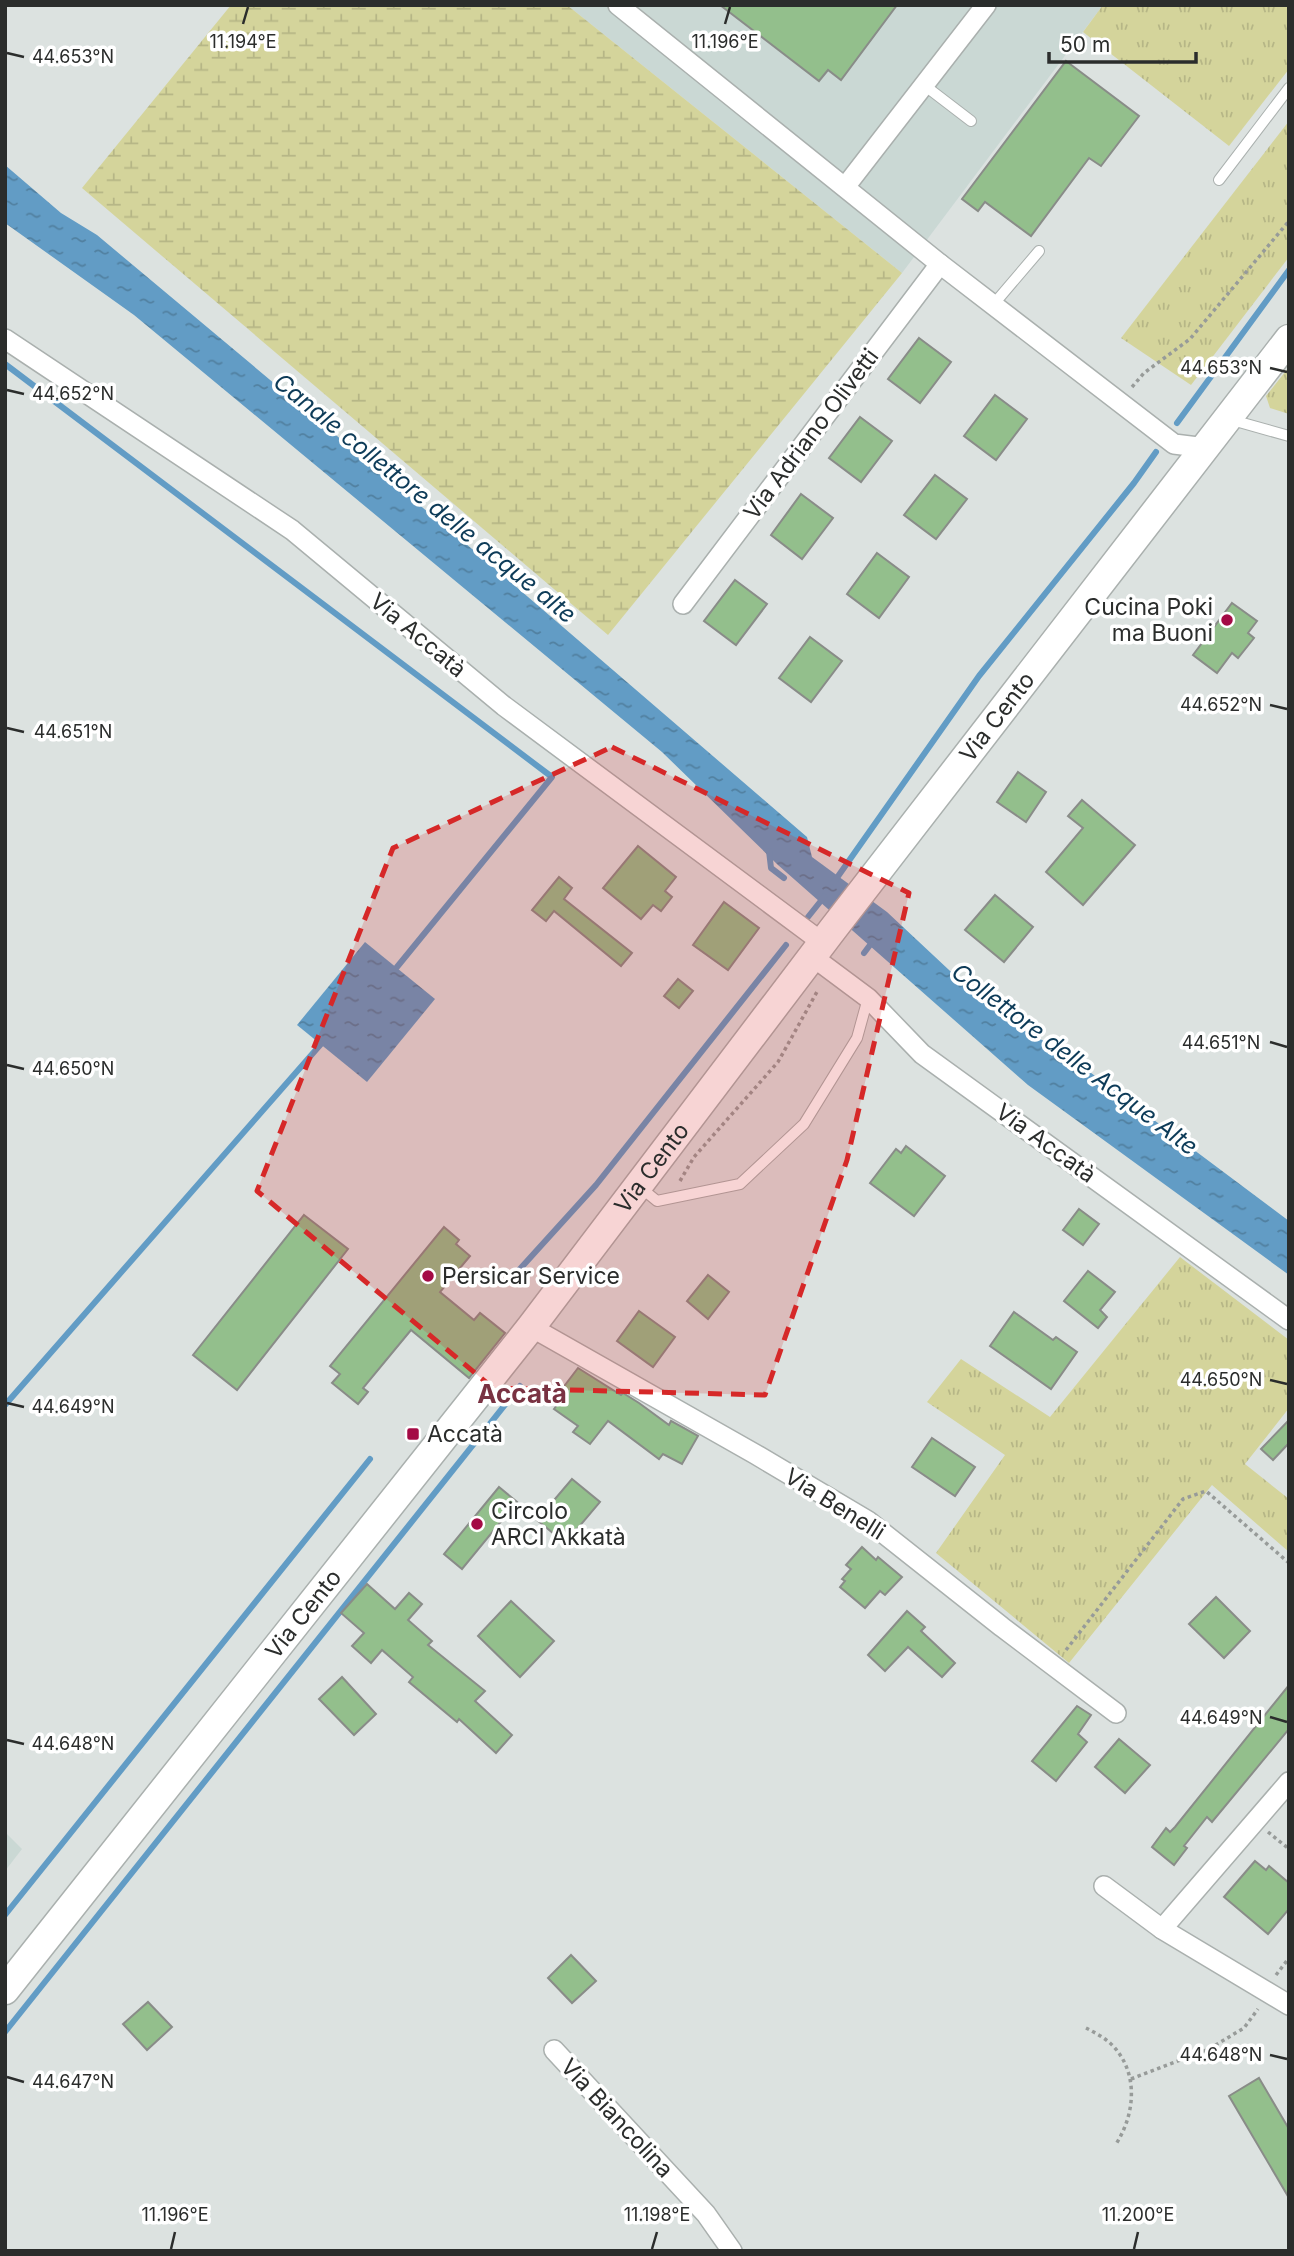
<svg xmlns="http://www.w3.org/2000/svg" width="1294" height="2256" font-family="Inter,sans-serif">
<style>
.built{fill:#cad8d4}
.grass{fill:url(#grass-tufts)}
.wetland{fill:url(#wetland-marsh)}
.water{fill:url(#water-ripples)}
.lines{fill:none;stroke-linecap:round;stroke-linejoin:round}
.stream{stroke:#629cc5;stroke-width:6}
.building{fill:#93bf8c;stroke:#898c88;stroke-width:2}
.lane-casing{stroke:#aab0ae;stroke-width:12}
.street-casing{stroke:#aab0ae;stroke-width:22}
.secondary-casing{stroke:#aab0ae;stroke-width:31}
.path{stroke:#979b99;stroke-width:3.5;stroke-dasharray:3.5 3.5;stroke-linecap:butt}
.lane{stroke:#fff;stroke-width:10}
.street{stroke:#fff;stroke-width:19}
.secondary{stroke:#fff;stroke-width:28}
.marked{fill:#d62828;fill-opacity:0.2;stroke:#d62828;stroke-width:5;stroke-dasharray:14 9;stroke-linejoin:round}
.ticks{fill:none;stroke:#2b2d2c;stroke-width:2.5}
.poi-dot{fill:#a40b45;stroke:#fff;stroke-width:2.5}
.labels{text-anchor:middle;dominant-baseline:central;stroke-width:7;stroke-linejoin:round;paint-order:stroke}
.street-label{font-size:23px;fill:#2b2d2c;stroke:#fff}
.poi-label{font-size:23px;fill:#2b2d2c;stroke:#fff;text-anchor:start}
.water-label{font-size:24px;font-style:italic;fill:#0d3b58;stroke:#fff}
.quarter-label{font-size:26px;font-weight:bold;fill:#793242;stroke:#fff}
.ticks-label{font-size:18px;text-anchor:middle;fill:#2b2d2c;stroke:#fff;stroke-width:7;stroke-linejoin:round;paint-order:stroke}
</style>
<defs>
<pattern id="grass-tufts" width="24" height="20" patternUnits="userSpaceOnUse" patternTransform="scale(1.75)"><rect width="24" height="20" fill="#d4d49b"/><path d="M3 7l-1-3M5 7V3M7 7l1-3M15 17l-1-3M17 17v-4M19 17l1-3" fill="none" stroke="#b6b686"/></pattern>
<pattern id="wetland-marsh" width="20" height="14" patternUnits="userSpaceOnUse" patternTransform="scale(1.75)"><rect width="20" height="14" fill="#d4d49b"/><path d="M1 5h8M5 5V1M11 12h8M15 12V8" fill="none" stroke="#b6b686"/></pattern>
<pattern id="water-ripples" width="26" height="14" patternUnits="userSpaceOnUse" patternTransform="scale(1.75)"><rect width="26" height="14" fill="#629cc5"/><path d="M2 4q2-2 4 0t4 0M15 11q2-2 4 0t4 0" fill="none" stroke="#5180a0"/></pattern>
</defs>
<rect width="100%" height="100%" fill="#dce2e0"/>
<g class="built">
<polygon points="567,5 1103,5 902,273"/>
<polygon points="5,1832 22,1849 5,1871"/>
</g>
<g class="grass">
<polygon points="1103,5 1289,5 1289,69 1229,146 1083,32"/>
<polygon points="1289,121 1289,257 1191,385 1121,338"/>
<polygon points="1289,367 1289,414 1270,408 1266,396"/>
<polygon points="1180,1257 1289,1340 1289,1408 1245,1464 1289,1499 1289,1552 1212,1485 1069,1663 936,1553 1005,1455 927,1402 961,1359 1050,1417"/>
</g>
<polygon class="wetland" points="231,5 567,5 902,273 608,635 82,188"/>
<g class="water">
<polygon points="5,165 61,213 97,235 484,559 807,837 812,857 887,912 964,984 1025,1031 1059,1049 1289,1221 1289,1275 1028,1085 778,865 662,752 134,315 5,223"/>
<polygon points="365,942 435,999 367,1082 297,1025"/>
</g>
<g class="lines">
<g class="stream">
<polyline points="5,364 552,777 397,967"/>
<polyline points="1177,423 1289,270"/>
<polyline points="769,851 771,868 784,878"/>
<polyline points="834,882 979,676 1134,483 1156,452"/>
<polyline points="808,917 824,897"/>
<polyline points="864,953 873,941"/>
<polyline points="519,1270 596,1185 786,945"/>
<polyline points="5,1405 321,1044"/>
<polyline points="5,1915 370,1459"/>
<polyline points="5,2032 520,1386"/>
</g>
</g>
<g class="building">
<polygon points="720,5 897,5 841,80 828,70 819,81"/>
<polygon points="1066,61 1139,116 1101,166 1089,158 1031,236 985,202 978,211 962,199"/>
<polygon points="919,338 951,362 920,403 888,379"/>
<polygon points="995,395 1027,419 996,460 964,436"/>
<polygon points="860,417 892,441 861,482 829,458"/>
<polygon points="935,475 967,499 936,539 904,515"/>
<polygon points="801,494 833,518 802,559 771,535"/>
<polygon points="877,553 909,577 879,618 847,594"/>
<polygon points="735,580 767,604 736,645 704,621"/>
<polygon points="1232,603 1257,621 1248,633 1254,638 1238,658 1232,653 1217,673 1193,655"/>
<polygon points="810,637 842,661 811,702 779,678"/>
<polygon points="1018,772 1046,792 1026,822 997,802"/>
<polygon points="1082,800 1135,845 1083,905 1046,872 1083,828 1068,816"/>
<polygon points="638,846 676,877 665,891 672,897 661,911 653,905 641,919 603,888"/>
<polygon points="559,877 572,888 564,899 632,953 621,966 554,911 546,921 532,910"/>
<polygon points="995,895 1033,927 1004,962 965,930"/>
<polygon points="724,902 759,928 728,970 693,945"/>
<polygon points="678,979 693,991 679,1008 664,996"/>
<polygon points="906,1146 945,1176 914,1216 870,1183 896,1149 901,1153"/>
<polygon points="1079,1209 1099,1224 1083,1245 1063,1230"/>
<polygon points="304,1215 348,1249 237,1390 193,1355"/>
<polygon points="444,1227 459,1240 456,1244 470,1256 440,1292 474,1320 480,1313 505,1333 469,1378 411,1330 363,1388 368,1392 358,1404 332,1383 340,1374 330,1366"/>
<polygon points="1088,1271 1115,1292 1100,1310 1107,1317 1098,1328 1064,1301"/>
<polygon points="708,1275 729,1292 708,1319 687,1301"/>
<polygon points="639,1311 675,1337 653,1367 617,1341"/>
<polygon points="1014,1312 1053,1340 1056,1337 1077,1352 1051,1389 990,1346"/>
<polygon points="578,1368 621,1395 623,1393 639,1403 669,1425 671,1421 698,1436 682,1464 663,1454 659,1459 608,1421 590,1444 573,1432 578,1426 554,1409 564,1396 559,1393"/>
<polygon points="1289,1420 1289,1443 1273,1460 1261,1449"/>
<polygon points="932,1438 975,1467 955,1496 912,1467"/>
<polygon points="572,1479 600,1502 572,1535 566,1530 559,1538 537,1520"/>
<polygon points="499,1487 517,1502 462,1569 444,1554"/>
<polygon points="862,1547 876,1560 878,1557 902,1577 885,1595 880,1591 865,1608 840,1587 845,1581 842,1579 851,1569 846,1565"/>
<polygon points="367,1584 395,1609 409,1593 422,1604 408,1620 432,1641 428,1645 485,1691 475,1701 512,1735 496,1753 459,1719 457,1722 409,1682 413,1677 382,1650 371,1663 352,1646 364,1633 341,1613"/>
<polygon points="1216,1597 1250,1631 1224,1658 1189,1624"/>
<polygon points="511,1601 554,1641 520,1677 478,1636"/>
<polygon points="907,1611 925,1627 921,1631 955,1663 942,1677 908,1647 885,1671 868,1655"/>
<polygon points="342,1677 376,1714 354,1735 319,1699"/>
<polygon points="1289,1685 1289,1729 1212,1822 1207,1817 1184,1846 1187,1848 1174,1865 1152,1847 1166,1828 1170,1832 1175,1827"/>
<polygon points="1077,1706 1091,1715 1078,1734 1087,1742 1056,1781 1032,1761"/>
<polygon points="1119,1739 1150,1765 1125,1793 1095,1767"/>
<polygon points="1255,1861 1266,1870 1269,1866 1289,1883 1289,1909 1268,1934 1224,1897"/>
<polygon points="571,1955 596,1981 572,2003 548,1978"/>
<polygon points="148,2002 172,2027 147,2050 123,2024"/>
<polygon points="1259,2078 1289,2129 1289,2198 1229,2096"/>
</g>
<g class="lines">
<g class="lane-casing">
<g id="lane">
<polyline points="924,85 971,121"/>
<polyline points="1219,180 1289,88"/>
<polyline points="993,305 1039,251"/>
<polyline points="1232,420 1289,436"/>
<polyline points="640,1187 657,1201 740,1184 804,1124 857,1038 868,998"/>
</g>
</g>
<g class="street-casing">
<g id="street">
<polyline points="618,5 940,264 1174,444 1206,448"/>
<polyline points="845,187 986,5"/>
<polyline points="5,339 292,530 504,706 823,943"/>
<polyline points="683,604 940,264"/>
<polyline points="813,957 868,998 922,1054 1289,1320"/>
<polyline points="531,1327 755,1454 868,1521 1002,1627 1116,1713"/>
<polyline points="1104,1886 1162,1929 1289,2005"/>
<polyline points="1162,1929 1289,1782"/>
<polyline points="554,2050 706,2214 732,2251"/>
</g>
</g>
<g class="secondary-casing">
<g id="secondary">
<path id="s1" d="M 5,1990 L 531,1327 L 833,929 L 1289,339"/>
</g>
</g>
<g class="path">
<polyline points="1132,387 1144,373 1190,339 1289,221"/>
<polyline points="680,1181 694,1157 778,1062 818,990"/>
<polyline points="1066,1650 1183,1499 1206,1491 1289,1563"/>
<polyline points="1268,1832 1289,1849"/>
<polyline points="1276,1975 1289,1958"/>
<path d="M 1086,2028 C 1094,2032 1103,2037 1110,2043 C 1139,2070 1136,2113 1116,2144"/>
<polyline points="1131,2079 1209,2049 1244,2028 1258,2009"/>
</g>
<use href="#lane" class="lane"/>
<use href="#street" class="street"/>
<use href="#secondary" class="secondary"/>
</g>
<path class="marked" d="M 612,747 L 909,893 L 847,1160 L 765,1395 L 493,1388 L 257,1191 L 393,848 Z"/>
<path class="ticks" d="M 243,24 L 248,7M 725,24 L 730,7M 7,53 L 24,57M 1270,368 L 1287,372M 7,390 L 24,394M 1270,705 L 1287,709M 7,728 L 24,732M 1270,1042 L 1287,1047M 7,1065 L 24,1069M 1270,1380 L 1287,1384M 7,1403 L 24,1407M 1270,1717 L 1287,1722M 7,1740 L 24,1744M 1270,2055 L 1287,2059M 7,2077 L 24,2082M 171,2249 L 175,2232M 652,2249 L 657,2232M 1134,2249 L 1138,2232"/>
<g class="poi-dot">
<circle cx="1227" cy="620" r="7"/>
<circle cx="428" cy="1276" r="7"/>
<rect x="406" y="1427" width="14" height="14" rx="3.5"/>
<circle cx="477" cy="1524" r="7"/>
</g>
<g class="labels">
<g class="street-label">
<text transform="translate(811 434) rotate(-53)">Via Adriano Olivetti</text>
<text transform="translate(418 635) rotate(40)">Via Accatà</text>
<text stroke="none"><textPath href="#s1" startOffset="1614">Via Cento</textPath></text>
<text transform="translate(1046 1143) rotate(36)">Via Accatà</text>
<text stroke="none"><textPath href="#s1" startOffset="1046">Via Cento</textPath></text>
<text transform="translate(835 1504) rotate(32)">Via Benelli</text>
<text stroke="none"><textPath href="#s1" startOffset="480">Via Cento</textPath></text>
<text transform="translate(617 2118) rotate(47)">Via Biancolina</text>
</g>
<g class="poi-label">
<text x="1213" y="607" text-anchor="end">Cucina Poki<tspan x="1213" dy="26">ma Buoni</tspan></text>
<text x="442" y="1276">Persicar Service</text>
<text x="427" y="1434">Accatà</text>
<text x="491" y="1511">Circolo<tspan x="491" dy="26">ARCI Akkatà</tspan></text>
</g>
<g class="water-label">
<text transform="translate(425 498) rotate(39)">Canale collettore delle acque alte</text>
<text transform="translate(1075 1059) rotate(37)">Collettore delle Acque Alte</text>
</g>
<g class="quarter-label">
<text x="522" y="1393">Accatà</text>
</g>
</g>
<g class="ticks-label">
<text x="243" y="48">11.194°E</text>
<text x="725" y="48">11.196°E</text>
<text x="73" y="63">44.653°N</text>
<text x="1221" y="374">44.653°N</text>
<text x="73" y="400">44.652°N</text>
<text x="1221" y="711">44.652°N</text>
<text x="73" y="738">44.651°N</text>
<text x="1221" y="1049">44.651°N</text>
<text x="73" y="1075">44.650°N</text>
<text x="1221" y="1386">44.650°N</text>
<text x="73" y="1413">44.649°N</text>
<text x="1221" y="1724">44.649°N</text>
<text x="73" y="1750">44.648°N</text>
<text x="1221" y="2061">44.648°N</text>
<text x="73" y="2088">44.647°N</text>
<text x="175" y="2221">11.196°E</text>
<text x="657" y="2221">11.198°E</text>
<text x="1138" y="2221">11.200°E</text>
</g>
<rect width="1294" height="2256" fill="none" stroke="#2b2d2c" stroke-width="14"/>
<path d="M1049 52v10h147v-10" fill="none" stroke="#2b2d2c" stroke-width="3.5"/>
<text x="1060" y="52" font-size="21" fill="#2b2d2c" stroke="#ffffff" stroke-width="5" paint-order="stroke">50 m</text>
</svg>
